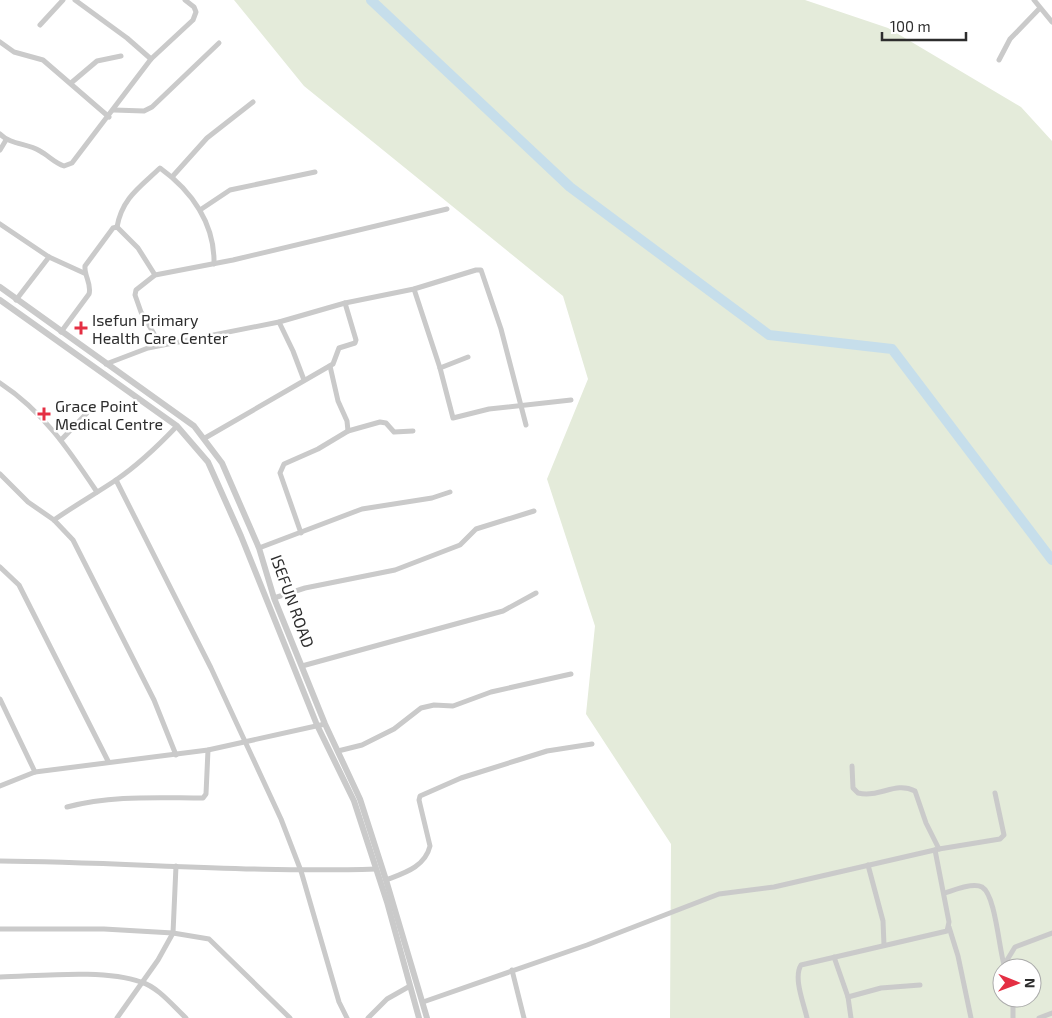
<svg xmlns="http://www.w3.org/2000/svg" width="1052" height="1018" font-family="'Exo 2',sans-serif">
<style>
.green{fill:#e4ebda;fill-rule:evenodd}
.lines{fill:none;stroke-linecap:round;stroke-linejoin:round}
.river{stroke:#c6deeb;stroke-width:10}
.minor{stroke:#cacaca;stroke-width:5}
.tertiary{stroke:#cacaca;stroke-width:6}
.poi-dot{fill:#e42f43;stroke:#fff;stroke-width:2}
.labels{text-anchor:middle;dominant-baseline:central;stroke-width:5;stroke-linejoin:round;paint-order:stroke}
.poi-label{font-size:16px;fill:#2d2d2d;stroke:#fff;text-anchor:start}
.street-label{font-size:16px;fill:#2d2d2d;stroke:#fff}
</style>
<rect width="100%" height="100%" fill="#fff"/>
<path class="green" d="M 234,0 L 805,0 L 888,28 L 1021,107 L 1052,141 L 1052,1018 L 670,1018 L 671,844 L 586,714 L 595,626 L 547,479 L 588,379 L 563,296 L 304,86 ZM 1002,968 L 1032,968 L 1032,998 L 1002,998 Z"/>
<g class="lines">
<polyline class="river" points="371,0 570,187 769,335 892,349 1052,560"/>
<g class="minor">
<polyline points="75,0 127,38 151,59"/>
<polyline points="1034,0 1052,22"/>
<polyline points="40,25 63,0"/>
<polyline points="0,42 14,52 43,60 109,117"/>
<polyline points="999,60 1010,39 1039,9"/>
<polyline points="71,83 97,61 121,56"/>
<polyline points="114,110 144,111 152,107 219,43"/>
<path d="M 0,134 C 11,145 27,143 40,151 C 49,156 55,163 64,166 L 72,163 L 151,59 L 193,20 L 196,12 L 194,7 L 185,0"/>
<polyline points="0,150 6,140"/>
<polyline points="172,177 207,138 253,102"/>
<polyline points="200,210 230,190 315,172"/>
<polyline points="0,224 49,257 84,273"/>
<path d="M 117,227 C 122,198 140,187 160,168 C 192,191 215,224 214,264"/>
<polyline points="414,289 440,368 453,418 489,409 571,400"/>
<polyline points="16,300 49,257"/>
<polyline points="279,322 293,351 304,380"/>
<path d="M 61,332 L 89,294 C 92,284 84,276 85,266 L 113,228 L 117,227 L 138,248 L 155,275"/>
<polyline points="160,344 141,312 135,295 136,290 155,275 233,260 447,209"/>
<polyline points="106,364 148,348 279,322 345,303 414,289 476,270 481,270 501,329 526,425"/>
<polyline points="330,366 338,401 347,421 348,431"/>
<polyline points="440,368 468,357"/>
<path d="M 0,383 C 43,411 69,450 97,492"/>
<polyline points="205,438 333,364 339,348 355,343 356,340 345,303"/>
<polyline points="62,439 87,413"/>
<polyline points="0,474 28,502 54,520 73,540 154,700 176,755"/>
<polyline points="116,480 211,668 281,819 301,871 339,1002 347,1018"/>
<path d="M 54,520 C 74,506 95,494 116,480 C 138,465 158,446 177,426"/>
<polyline points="301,533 280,473 284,464 318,449 348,431 380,422 386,423 394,432 413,431"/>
<polyline points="259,548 362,509 432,498 450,492"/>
<polyline points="0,567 19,585 108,761"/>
<polyline points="274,598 305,588 395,570 460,545 476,529 534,511"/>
<polyline points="302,666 503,611 536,593"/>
<polyline points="0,699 35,772"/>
<polyline points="338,751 362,745 394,729 421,708 434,705 453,706 491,692 571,674"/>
<polyline points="0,786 35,772 208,750 325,724"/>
<path d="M 67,807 C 112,795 157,798 203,798 L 206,794 L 208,750"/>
<polyline points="939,849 1000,839 1004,835 995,793"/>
<path d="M 0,861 C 125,862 250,873 376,869"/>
<polyline points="868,865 883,921 884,945"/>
<path d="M 386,880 C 404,873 425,867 430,846 L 419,800 L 420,796 L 461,778 L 547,751 L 592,744"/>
<path d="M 945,893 C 954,890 973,882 982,887 C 996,895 999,952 1005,968"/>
<polyline points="949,927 958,956 971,1018"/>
<polyline points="0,929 104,929 173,933 209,939 290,1018"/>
<polyline points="834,957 848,997 851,1018"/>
<polyline points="1004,965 1015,947 1052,933"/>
<polyline points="512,970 524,1018"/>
<path d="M 0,977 C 41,976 103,969 141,982 C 158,987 173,1006 186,1018"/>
<polyline points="848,997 881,988 920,985"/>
<polyline points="1013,998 1013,1018"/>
<path d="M 423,1002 L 587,945 L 719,894 L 774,887 L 939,849 L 926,823 L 915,791 C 895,781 880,798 858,793 L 853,788 L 852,766"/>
<polyline points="117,1018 158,960 173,933 176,866"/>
<polyline points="368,1018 387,999 410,986"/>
<path d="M 807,1018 C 804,1004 793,978 801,965 L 947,931 L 949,922 L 935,850"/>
<polyline points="1039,1018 1052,1013"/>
</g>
<g class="tertiary">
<polyline points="0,287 194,426 222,463 259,548 274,598 325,724 360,799 386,880 427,1018"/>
<polyline points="0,300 177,426 208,462 241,536 317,725 354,801 387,902 419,1018"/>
</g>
</g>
<g class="poi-dot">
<path d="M78.5 320.5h5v5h5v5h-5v5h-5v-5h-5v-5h5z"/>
<path d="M41.5 406.5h5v5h5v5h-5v5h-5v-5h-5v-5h5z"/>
</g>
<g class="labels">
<g class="poi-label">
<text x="92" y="319">Isefun Primary<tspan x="92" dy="18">Health Care Center</tspan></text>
<text x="55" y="405">Grace Point<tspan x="55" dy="18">Medical Centre</tspan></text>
</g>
<g class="street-label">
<text transform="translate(293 601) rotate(70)">ISEFUN ROAD</text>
</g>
</g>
<g transform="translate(1017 983) rotate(91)"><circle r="24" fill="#ffffff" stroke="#ababab"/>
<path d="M0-4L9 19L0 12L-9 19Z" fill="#e42f43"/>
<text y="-8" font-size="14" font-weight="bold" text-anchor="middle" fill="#2d2d2d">N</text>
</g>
<path d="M882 32v8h84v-8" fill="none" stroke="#2d2d2d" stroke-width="2.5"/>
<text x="890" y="32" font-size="15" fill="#2d2d2d" stroke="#ffffff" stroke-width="4" paint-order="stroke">100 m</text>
</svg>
